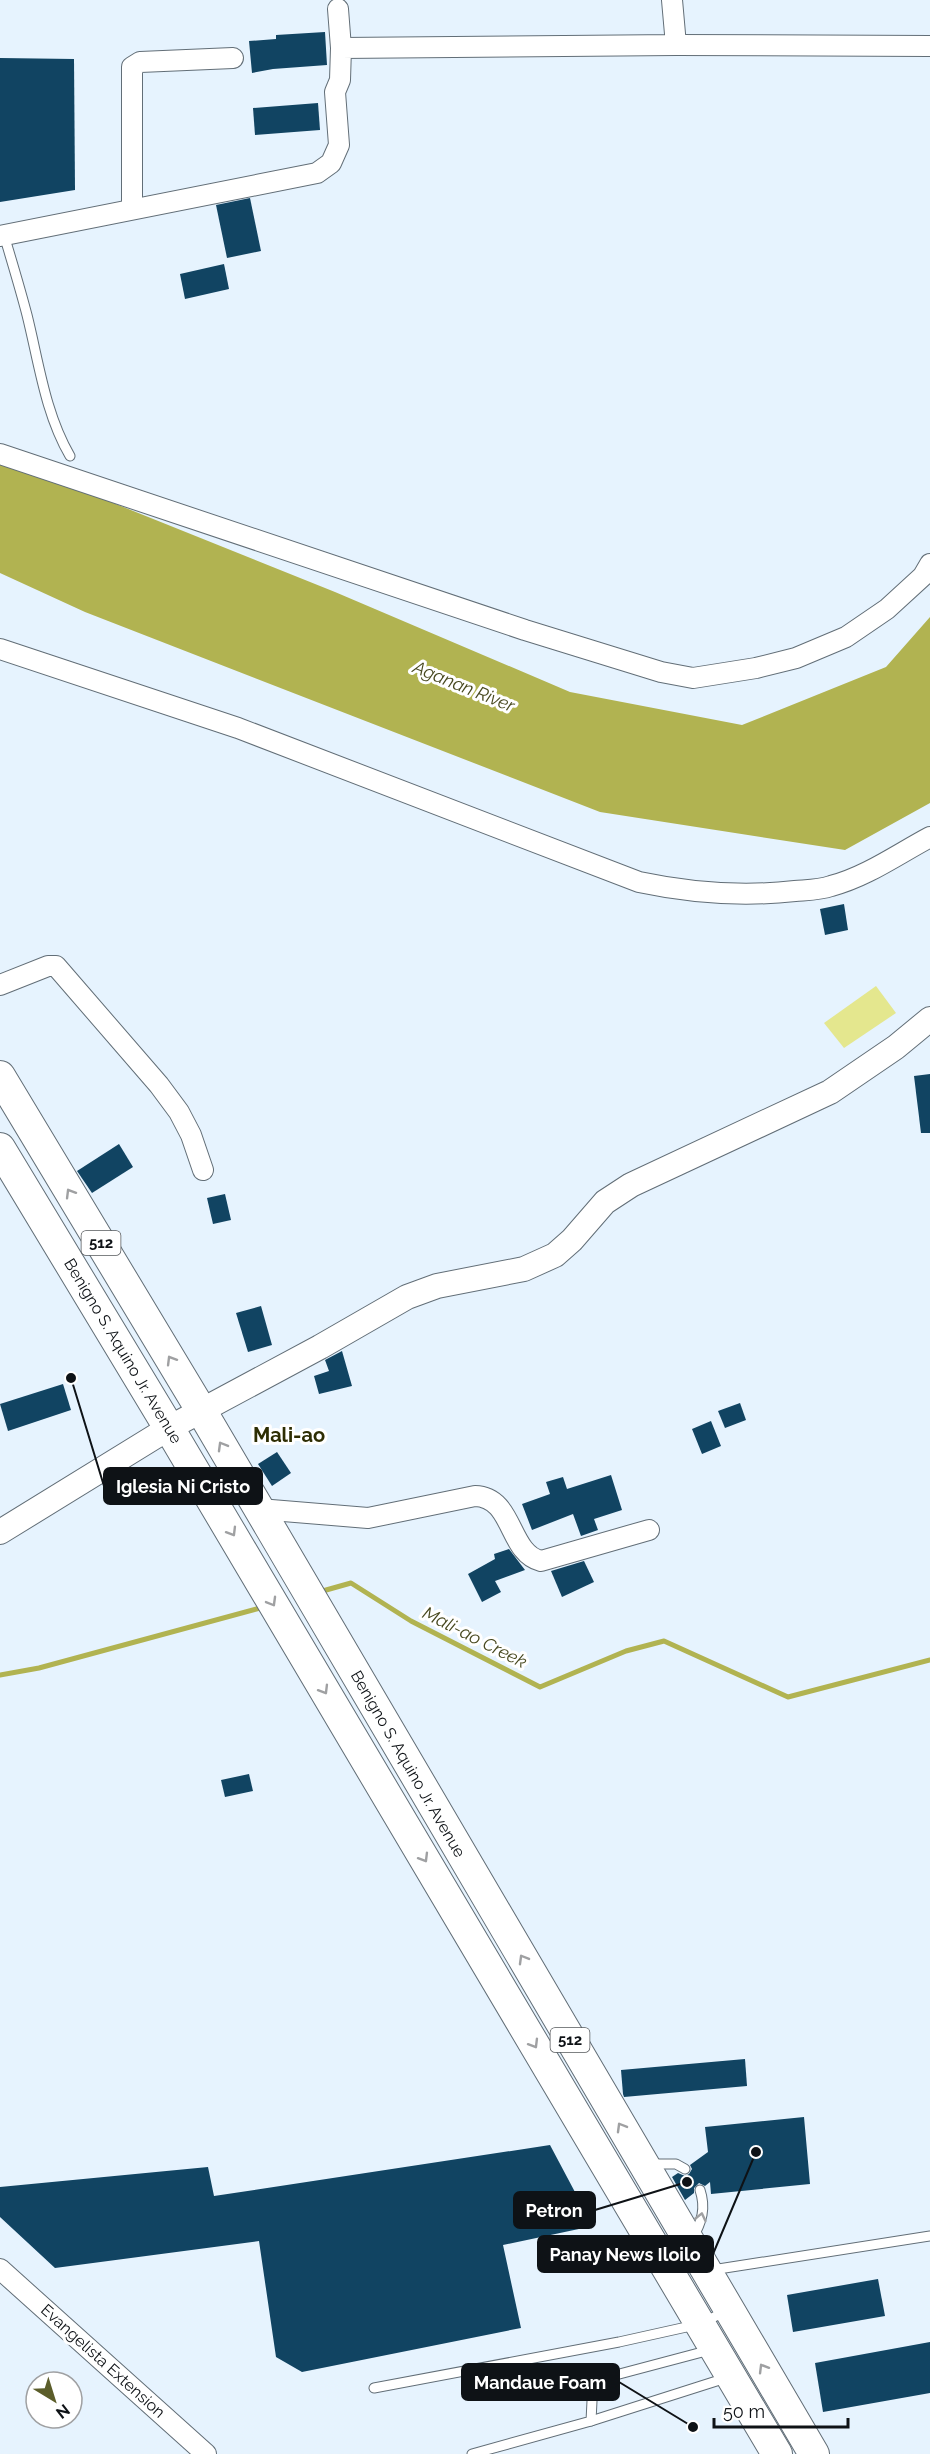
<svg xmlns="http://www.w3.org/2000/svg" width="930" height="2454" font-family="Raleway,sans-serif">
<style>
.green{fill:#e4e78e}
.water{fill:#b1b351}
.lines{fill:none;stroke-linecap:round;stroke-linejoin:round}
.stream{stroke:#b1b351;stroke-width:5}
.building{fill:#114462}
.service-casing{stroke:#626e77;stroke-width:11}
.minor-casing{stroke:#626e77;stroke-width:22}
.tertiary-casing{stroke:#626e77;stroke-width:26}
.primary-casing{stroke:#626e77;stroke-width:32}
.service{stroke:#fff;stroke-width:9}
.minor{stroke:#fff;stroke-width:20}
.tertiary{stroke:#fff;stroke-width:24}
.primary{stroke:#fff;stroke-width:30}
.oneway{stroke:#9fa0a2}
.labels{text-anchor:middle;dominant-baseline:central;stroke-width:6;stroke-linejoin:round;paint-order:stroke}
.shield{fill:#fff;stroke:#56595c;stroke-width:1.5}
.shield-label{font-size:15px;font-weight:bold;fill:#0e1216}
.street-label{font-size:16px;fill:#0e1216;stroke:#fff}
.water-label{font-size:18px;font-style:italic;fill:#47481f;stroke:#fff}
.quarter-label{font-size:20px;font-weight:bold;fill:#2d2d03;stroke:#fff}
.leader{fill:none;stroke:#0e1216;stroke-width:2}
.callout-dot{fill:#0e1216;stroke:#fff;stroke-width:2}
.callout{fill:#0e1216;stroke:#0e1216;stroke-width:2}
.callout-label{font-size:18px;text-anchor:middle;font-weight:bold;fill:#fff}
</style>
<rect width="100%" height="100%" fill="#e6f3fe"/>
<polygon class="green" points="876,986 896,1013 844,1048 824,1023"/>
<polygon class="water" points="0,462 86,492 335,592 570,692 742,725 886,667 930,617 930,803 845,850 600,812 85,612 0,573"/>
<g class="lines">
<g class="stream">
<polyline points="319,1592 351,1583 411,1621 540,1687 626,1651 664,1641 788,1697 930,1660"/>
<polyline points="0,1675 39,1668 264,1607"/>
</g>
</g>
<g class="building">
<polygon points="325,32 327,65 273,69 252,73 249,41 276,39 276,35"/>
<polygon points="0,58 74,59 75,190 0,202"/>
<polygon points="318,103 320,130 255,135 253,108"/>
<polygon points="250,198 261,251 227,258 216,205"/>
<polygon points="224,264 229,289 185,299 180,274"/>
<polygon points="844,904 848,930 825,935 820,909"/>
<polygon points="930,1074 930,1133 921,1133 914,1076"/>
<polygon points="119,1144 133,1167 92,1193 77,1171"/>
<polygon points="225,1194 231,1220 213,1224 207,1198"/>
<polygon points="261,1306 272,1345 248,1352 236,1313"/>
<polygon points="342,1351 352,1386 319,1394 314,1376 329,1371 325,1360"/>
<polygon points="63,1384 71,1410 8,1431 0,1404"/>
<polygon points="740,1403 746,1420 725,1428 718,1411"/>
<polygon points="711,1421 721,1446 702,1454 692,1429"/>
<polygon points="277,1452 291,1473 272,1486 258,1464"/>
<polygon points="611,1475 622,1510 594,1519 598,1530 581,1536 573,1514 532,1530 522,1504 550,1494 546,1482 563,1477 567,1489"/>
<polygon points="509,1549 525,1570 495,1581 501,1592 482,1602 468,1574 495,1559 494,1554"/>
<polygon points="584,1561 594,1582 562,1597 551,1571"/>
<polygon points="249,1774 253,1791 225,1797 221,1780"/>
<polygon points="745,2059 747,2086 624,2097 623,2094 621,2070"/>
<polygon points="804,2117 810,2184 711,2194 710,2182 705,2186 699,2183 694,2188 694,2193 685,2200 672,2177 678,2173 685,2176 689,2174 692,2169 690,2165 708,2152 705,2127"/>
<polygon points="550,2145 593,2226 503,2245 521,2328 302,2372 276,2357 259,2241 55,2268 0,2217 0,2187 208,2167 214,2196"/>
<polygon points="878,2279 885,2316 793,2332 787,2295"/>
<polygon points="930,2342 930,2393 823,2412 815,2363"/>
</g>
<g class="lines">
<g class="service-casing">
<g id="service">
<path d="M 4,235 C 12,262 20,288 27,315 C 39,363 45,413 70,456"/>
<polyline points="650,2164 676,2164 685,2169"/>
<path d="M 692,2239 C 702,2222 706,2208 700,2190"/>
<polyline points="712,2270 930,2236"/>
<polyline points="374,2388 619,2342 700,2324 726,2311"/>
<polyline points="591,2421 726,2378"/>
<polyline points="472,2454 591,2421 593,2381 710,2350"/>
</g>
</g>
<g class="minor-casing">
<g id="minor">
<polyline points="338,9 341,48"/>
<polyline points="676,45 930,46"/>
<polyline points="132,208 132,67 140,62 233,58"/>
<polyline points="0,236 317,173 331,163 339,145 335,92 340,80 341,48 676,45 672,0"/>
<polyline points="0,454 525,630 661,672 693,678 756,668 796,658 846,637 887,609 923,576 930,564"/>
<path d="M 0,649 L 238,728 L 639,882 C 691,893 741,897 795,891 C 806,890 820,890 831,886 C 866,877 898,854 930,837"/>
<polyline points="0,985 48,966 56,966 159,1085 179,1112 191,1135 203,1170"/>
<path d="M 259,1509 L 368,1518 L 475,1496 C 514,1497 508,1553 541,1561 L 649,1530"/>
<polyline points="0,2269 206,2454"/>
</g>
</g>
<g class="tertiary-casing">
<polyline id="tertiary" points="0,1532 169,1428 320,1347 407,1297 437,1286 524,1269 555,1255 572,1240 605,1202 631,1185 830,1092 896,1047 930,1019"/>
</g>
<g class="primary-casing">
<g id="primary">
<polyline points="0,1076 201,1410 814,2454"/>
<polyline points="0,1148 169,1428 777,2454"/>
</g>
</g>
<use href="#service" class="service"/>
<use href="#minor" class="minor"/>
<use href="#tertiary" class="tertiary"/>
<use href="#primary" class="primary"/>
</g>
<defs><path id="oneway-chevron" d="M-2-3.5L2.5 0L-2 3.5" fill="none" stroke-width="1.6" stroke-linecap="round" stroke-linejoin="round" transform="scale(1.5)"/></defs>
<g class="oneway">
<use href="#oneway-chevron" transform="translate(70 1193) rotate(-121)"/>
<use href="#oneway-chevron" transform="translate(171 1360) rotate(-121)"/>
<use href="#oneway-chevron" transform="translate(222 1446) rotate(-120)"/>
<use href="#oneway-chevron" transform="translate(232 1532) rotate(59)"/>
<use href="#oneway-chevron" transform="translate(272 1602) rotate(60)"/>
<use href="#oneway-chevron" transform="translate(324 1690) rotate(59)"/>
<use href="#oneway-chevron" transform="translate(424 1858) rotate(59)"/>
<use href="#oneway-chevron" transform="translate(523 1959) rotate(-120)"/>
<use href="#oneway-chevron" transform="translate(534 2044) rotate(59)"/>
<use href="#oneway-chevron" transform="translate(621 2127) rotate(-120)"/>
<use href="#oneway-chevron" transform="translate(701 2217) rotate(-77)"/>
<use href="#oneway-chevron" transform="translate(763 2368) rotate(-121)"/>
</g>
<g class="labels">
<g class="shield">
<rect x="81.5" y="1231" width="39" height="24" rx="4.5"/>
<rect x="550.5" y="2028" width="39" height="24" rx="4.5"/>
</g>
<g class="shield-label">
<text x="101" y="1243">512</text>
<text x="570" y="2040">512</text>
</g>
<g class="street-label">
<text transform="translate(123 1351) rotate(59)">Benigno S. Aquino Jr. Avenue</text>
<text transform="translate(408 1764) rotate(60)">Benigno S. Aquino Jr. Avenue</text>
<text transform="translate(103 2361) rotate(42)">Evangelista Extension</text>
</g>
<g class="water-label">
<text transform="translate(464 686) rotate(22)">Aganan River</text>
<text transform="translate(475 1637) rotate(27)">Mali-ao Creek</text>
</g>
<g class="quarter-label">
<text x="289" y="1435">Mali-ao</text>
</g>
</g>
<path class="leader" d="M71 1378L104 1486M687 2182L595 2210M756 2152L713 2254M693 2427L619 2382"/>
<g class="callout-dot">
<circle cx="71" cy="1378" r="6"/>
<circle cx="687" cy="2182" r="6"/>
<circle cx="756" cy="2152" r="6"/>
<circle cx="693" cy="2427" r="6"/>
</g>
<g class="callout">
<rect x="104" y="1468" width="158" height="36" rx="6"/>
<rect x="514" y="2192" width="81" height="36" rx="6"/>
<rect x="538" y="2236" width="175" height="36" rx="6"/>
<rect x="462" y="2364" width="157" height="36" rx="6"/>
</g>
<g class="callout-label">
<text x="183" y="1493">Iglesia Ni Cristo</text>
<text x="554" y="2217">Petron</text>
<text x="625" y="2261">Panay News Iloilo</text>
<text x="540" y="2389">Mandaue Foam</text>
</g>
<g transform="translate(54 2400) rotate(142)"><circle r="28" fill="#ffffff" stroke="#9fa0a2" stroke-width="1.5"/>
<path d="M0-4.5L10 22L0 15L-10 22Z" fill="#5b5d2a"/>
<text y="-9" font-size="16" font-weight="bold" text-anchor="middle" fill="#0e1216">N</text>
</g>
<path d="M714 2418v9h134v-9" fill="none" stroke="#0e1216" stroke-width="3"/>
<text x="723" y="2418" font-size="18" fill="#0e1216" stroke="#ffffff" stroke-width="4.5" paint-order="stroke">50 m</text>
</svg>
